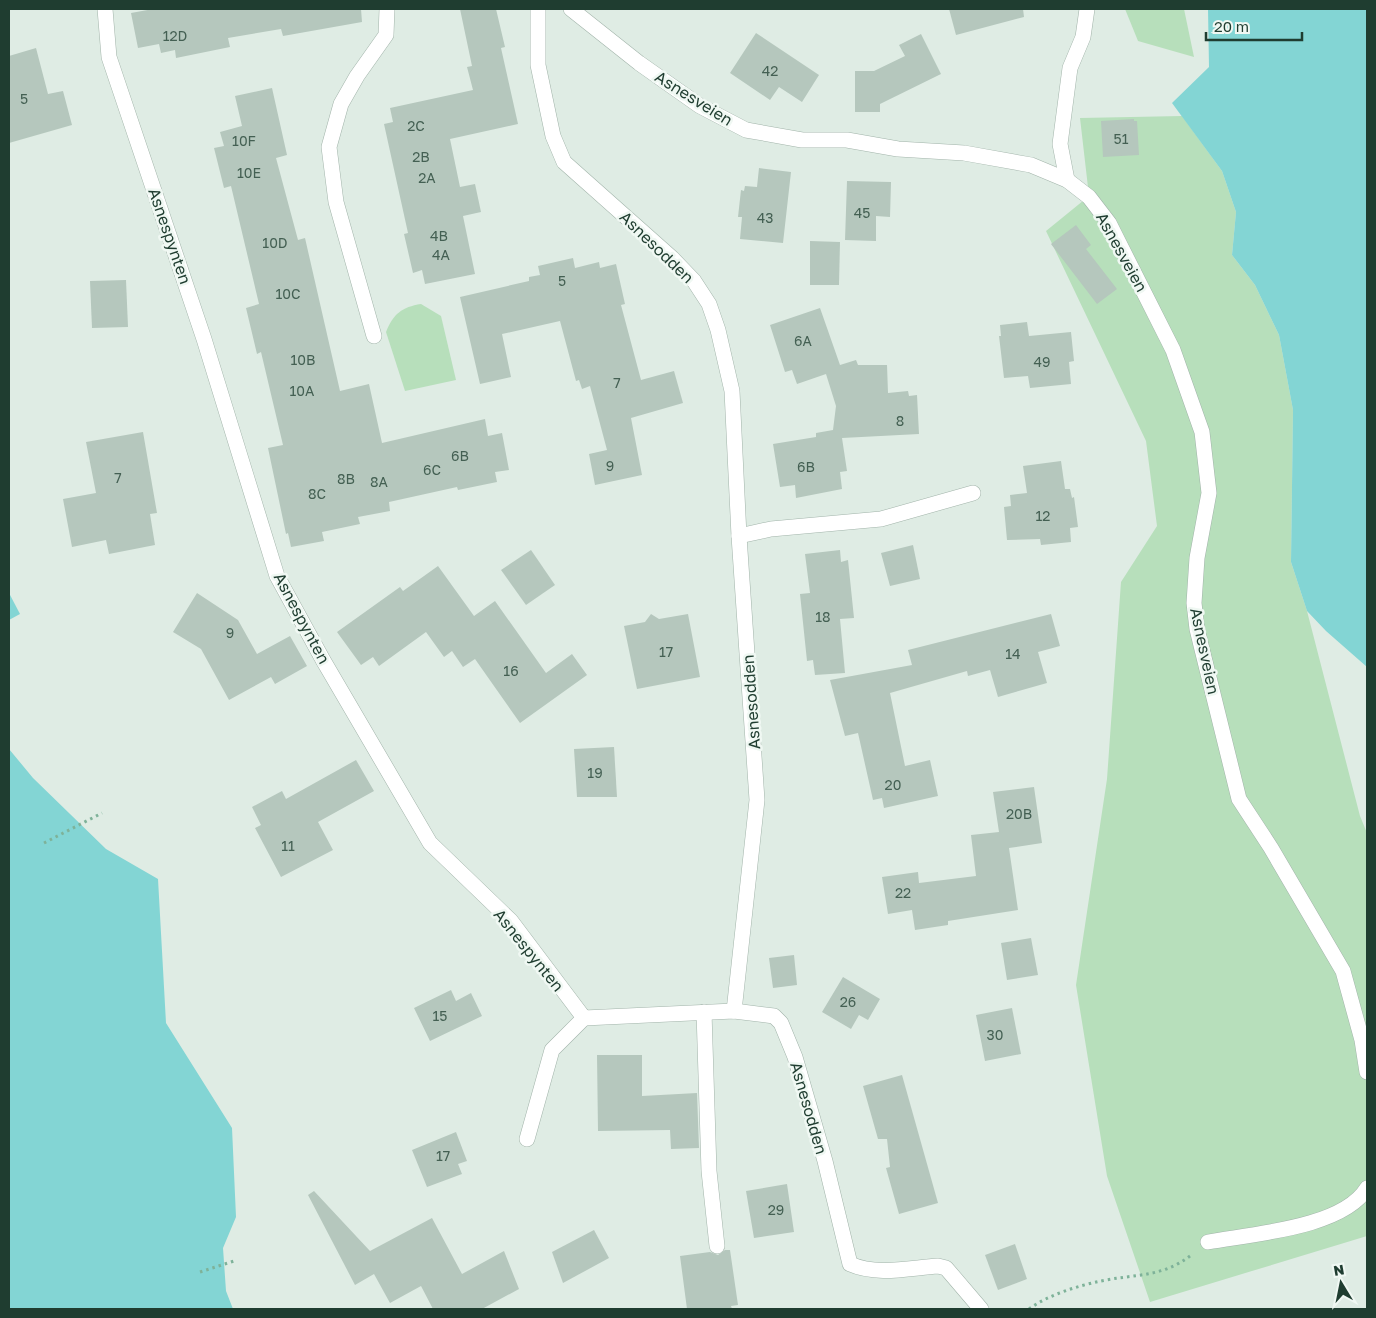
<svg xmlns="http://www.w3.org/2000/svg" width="1376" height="1318" font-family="'Golos Text',sans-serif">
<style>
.green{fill:#b7dfbb}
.water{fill:#83d5d4}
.building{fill:#b5c7bd}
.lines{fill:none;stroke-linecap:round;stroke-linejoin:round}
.minor-casing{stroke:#a2b4aa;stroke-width:16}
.path{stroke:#7eb299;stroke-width:3;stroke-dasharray:2.5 4;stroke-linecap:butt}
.minor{stroke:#fff;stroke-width:15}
.labels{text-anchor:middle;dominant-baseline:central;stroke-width:5;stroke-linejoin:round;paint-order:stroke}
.number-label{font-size:14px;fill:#446053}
.street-label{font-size:16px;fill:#1f3d30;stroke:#f0f8f3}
</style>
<rect width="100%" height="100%" fill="#dfece4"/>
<g class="green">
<polygon points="1125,9 1184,9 1194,57 1138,41"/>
<polygon points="1182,116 1222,171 1236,212 1232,255 1255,285 1279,335 1293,410 1291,562 1307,611 1360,816 1367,833 1367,1236 1150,1302 1107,1176 1076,985 1107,779 1121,582 1157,526 1146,441 1046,231 1089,196 1080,118"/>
<path d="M 421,304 L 441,316 L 456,380 L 405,391 L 386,332 C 393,314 402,307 421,304 Z"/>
</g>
<g class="water">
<polygon points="1208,9 1367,9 1367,667 1326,631 1307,611 1291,562 1293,410 1279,335 1255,285 1232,255 1236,212 1222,171 1172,103 1209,67"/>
<polygon points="9,593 20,614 9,620"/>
<polygon points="9,749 33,778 106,849 158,879 166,1023 232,1128 236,1217 223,1248 226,1291 233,1309 9,1309"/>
</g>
<g class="building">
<polygon points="153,9 361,9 362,22 283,36 281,29 228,38 230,47 176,58 175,50 161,53 159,44 138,48 131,13"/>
<polygon points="460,9 496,9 505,47 501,48 518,124 450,139 460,187 475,184 481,212 463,216 475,274 425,284 422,270 413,273 404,234 408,233 384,124 393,122 390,108 473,90 467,67 472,66"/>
<polygon points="949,9 1023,9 1024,17 956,35"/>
<polygon points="756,33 819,75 802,102 779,87 770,100 730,73"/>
<polygon points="921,34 941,74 880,104 880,112 855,112 855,71 874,71 905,56 899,45"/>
<polygon points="36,48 48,94 63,91 72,125 9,143 9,56"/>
<polygon points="272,88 287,155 276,158 298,240 305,238 340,391 369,384 382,443 485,419 488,436 502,433 509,470 495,472 497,482 458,490 457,487 389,502 390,511 358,517 360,524 322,532 324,541 291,547 288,533 286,534 268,448 283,445 261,352 257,354 246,308 259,304 231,186 224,188 214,148 224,146 220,132 242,126 235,96"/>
<polygon points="1134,119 1134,121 1137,121 1139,155 1103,157 1101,121"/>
<polygon points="759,168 791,172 783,243 740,239 742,217 738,217 741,190 744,191 745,186 757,187"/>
<polygon points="847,181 891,182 890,217 876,216 876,241 845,240"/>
<polygon points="1076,225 1091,245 1086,249 1117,289 1097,304 1051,244"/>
<polygon points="810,241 840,242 839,285 810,285"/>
<polygon points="573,258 575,268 599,262 600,268 616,264 625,304 621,305 641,380 674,371 683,403 631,418 642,475 595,485 589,454 607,450 590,386 582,389 579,380 576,381 560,321 502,334 511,377 480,384 460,297 529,281 529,277 540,275 538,266"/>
<polygon points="126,280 128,327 92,328 90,281"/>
<polygon points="820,308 840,365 856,360 858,365 887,365 888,393 908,391 909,396 917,395 919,434 842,438 847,471 840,472 842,489 796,498 795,485 780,487 773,444 816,437 816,433 833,430 836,406 826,374 797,384 792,370 785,372 770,325"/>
<polygon points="1027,322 1029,336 1071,332 1074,361 1069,362 1071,384 1030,388 1028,376 1004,378 999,336 1001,336 1000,325"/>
<polygon points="143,432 157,513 150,514 155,545 109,554 106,540 72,547 63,499 96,493 86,442"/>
<polygon points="1061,461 1065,489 1070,489 1072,498 1074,497 1078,527 1070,528 1071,542 1041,545 1040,539 1007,540 1004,507 1011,506 1010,495 1027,493 1023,466"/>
<polygon points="913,545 920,579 890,586 881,553"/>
<polygon points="531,550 555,585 526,605 501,570"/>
<polygon points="840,550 841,562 848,560 854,618 840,619 845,673 815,675 813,660 807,661 800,594 810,593 805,554"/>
<polygon points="438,566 474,616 495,601 546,673 572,654 587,675 520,723 475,659 463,667 452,651 444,657 426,632 379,666 373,657 361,665 337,632 400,587 403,591"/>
<polygon points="197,593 238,620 257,654 290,636 307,666 275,684 271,677 229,700 201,649 173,632"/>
<polygon points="651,614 659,619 688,614 700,677 637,689 624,626 645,622"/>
<polygon points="1051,614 1060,646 1038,652 1047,683 998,697 990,670 968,676 967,671 890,693 905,766 930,760 938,796 884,808 882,798 873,800 858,733 845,736 830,680 912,665 908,650"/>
<polygon points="614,747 617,797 577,797 574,749"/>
<polygon points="356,760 374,791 318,822 333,850 281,877 255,828 261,825 252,807 282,791 286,799"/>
<polygon points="1034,787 1042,843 1009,848 1018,910 948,921 948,925 915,930 912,910 888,914 882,877 918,872 919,883 976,876 971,835 999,832 993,792"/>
<polygon points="1031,938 1038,975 1007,980 1001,943"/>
<polygon points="794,955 797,985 773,988 769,958"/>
<polygon points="843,977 880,999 868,1020 859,1015 851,1029 822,1012"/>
<polygon points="451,990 456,1001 471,993 482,1016 430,1041 414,1008"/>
<polygon points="1012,1008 1021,1054 985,1061 976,1015"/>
<polygon points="597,1055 642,1055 642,1096 697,1093 699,1148 671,1149 670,1130 598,1131"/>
<polygon points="902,1075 938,1203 899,1214 886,1168 890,1167 887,1139 878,1139 863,1086"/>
<polygon points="456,1132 467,1161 458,1164 462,1174 427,1187 412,1150"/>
<polygon points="787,1184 794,1232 754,1238 746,1191"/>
<polygon points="314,1191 370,1251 432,1218 462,1274 504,1251 519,1289 482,1309 433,1309 421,1286 390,1303 374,1274 355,1285 308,1195"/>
<polygon points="594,1230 609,1258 563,1283 552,1252"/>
<polygon points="1015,1244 1027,1279 998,1290 985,1255"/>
<polygon points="725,1250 730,1250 738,1305 731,1306 732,1309 687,1309 680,1256 710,1252 718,1255"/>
</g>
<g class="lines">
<g class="minor-casing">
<g id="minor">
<path d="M 105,9 L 109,57 L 204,339 L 277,576 L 323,660 L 430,843 L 511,921 L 584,1018 L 734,1011 L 774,1016 L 781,1023 L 795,1057 L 825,1161 L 850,1264 C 877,1276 909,1268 938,1266 L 946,1268 L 981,1309"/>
<polyline points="538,9 538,65 553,136 564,162 672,258 694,281 709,304 718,330 732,391 739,536 757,800 734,1011"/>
<polyline points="571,9 639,63 700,106 746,130 802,140 847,140 898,149 964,153 1031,165 1067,180 1089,197 1109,223 1173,350 1202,432 1209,493 1197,558 1194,603 1197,629 1239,799 1271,848 1343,971 1362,1040 1367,1072"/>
<polyline points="1067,180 1060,144 1070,68 1083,37 1087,9"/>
<polyline points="374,336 336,202 329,147 341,104 357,76 386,35 387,9"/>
<polyline points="739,536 771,529 881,519 973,493"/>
<polyline points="704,1012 709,1171 717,1246"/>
<polyline points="527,1139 552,1050 584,1018"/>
<path d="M 1208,1242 C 1251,1234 1343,1228 1367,1188"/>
</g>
</g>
<g class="path">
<polyline points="44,843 102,813"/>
<polyline points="200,1272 237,1260"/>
<path d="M 1029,1309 C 1048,1295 1077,1286 1101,1281 C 1133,1274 1161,1278 1190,1256"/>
</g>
<use href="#minor" class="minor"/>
</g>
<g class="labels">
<g class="number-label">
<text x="175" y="35">12D</text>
<text x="770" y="70">42</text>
<text x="24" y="98">5</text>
<text x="416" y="125">2C</text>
<text x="1121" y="138">51</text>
<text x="244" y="140">10F</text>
<text x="421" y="156">2B</text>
<text x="249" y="172">10E</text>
<text x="427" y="177">2A</text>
<text x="862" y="212">45</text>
<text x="765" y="217">43</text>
<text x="439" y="235">4B</text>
<text x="275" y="242">10D</text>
<text x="441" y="254">4A</text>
<text x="562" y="280">5</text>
<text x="288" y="293">10C</text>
<text x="803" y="340">6A</text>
<text x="303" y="359">10B</text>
<text x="1042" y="361">49</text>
<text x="617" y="382">7</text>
<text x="302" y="390">10A</text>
<text x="900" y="420">8</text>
<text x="460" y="455">6B</text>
<text x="610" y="465">9</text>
<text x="806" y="466">6B</text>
<text x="432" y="469">6C</text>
<text x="118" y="477">7</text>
<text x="346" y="478">8B</text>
<text x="379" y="481">8A</text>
<text x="317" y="493">8C</text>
<text x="1043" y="515">12</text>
<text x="823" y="616">18</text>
<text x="230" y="632">9</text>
<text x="666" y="651">17</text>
<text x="1013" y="653">14</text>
<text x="511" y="670">16</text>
<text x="595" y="772">19</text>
<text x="893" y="784">20</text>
<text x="1019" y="813">20B</text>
<text x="288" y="845">11</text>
<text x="903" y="892">22</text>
<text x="848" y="1001">26</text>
<text x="440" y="1015">15</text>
<text x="995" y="1034">30</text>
<text x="443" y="1155">17</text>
<text x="776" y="1209">29</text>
</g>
<g class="street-label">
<text transform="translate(694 98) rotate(32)">Asnesveien</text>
<text transform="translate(170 236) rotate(71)">Asnespynten</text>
<text transform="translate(657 247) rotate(44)">Asnesodden</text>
<text transform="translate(1122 252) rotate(61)">Asnesveien</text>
<text transform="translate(302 618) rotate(62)">Asnespynten</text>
<text transform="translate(1205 651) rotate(78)">Asnesveien</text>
<text transform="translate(751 702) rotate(-94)">Asnesodden</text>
<text transform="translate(529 950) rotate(51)">Asnespynten</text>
<text transform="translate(809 1108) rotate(74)">Asnesodden</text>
</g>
</g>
<rect width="1376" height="1318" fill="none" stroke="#1f3d30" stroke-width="20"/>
<g transform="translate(1341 1283) rotate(350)" stroke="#f0f8f3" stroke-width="4" paint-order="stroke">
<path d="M0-4L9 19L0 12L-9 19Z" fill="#1f3d30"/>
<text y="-8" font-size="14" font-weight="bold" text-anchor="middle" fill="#1f3d30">N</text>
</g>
<path d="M1206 32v8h96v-8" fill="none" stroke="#1f3d30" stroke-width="2.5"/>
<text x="1214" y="32" font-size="15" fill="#1f3d30" stroke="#f0f8f3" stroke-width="4" paint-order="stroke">20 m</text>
</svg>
